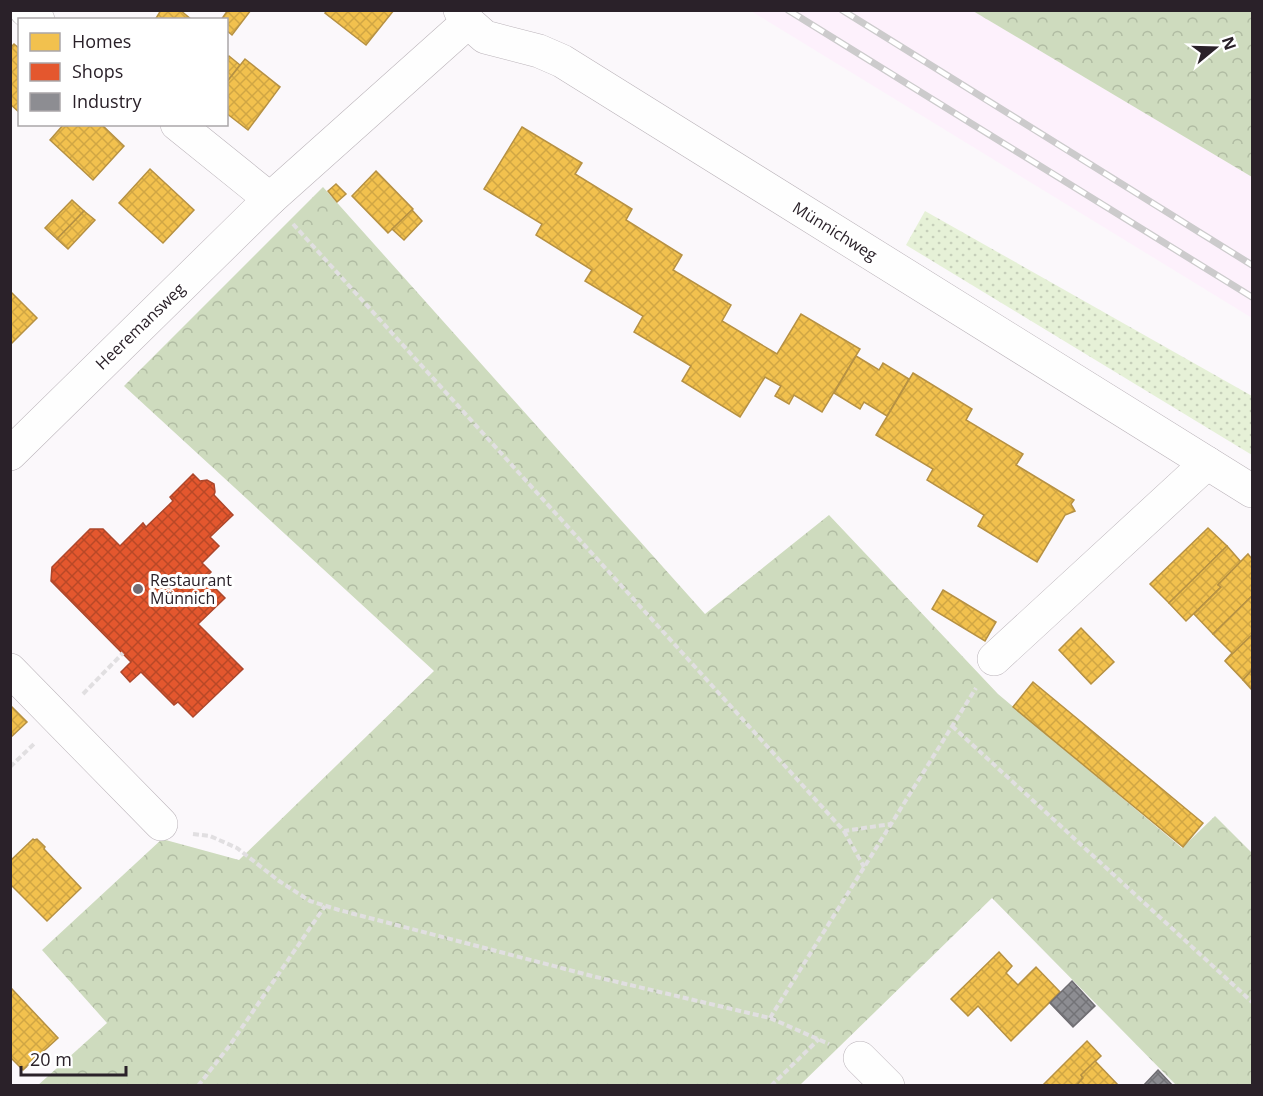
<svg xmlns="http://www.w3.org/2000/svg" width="1263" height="1096" font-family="'Open Sans',sans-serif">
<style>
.built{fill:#fdf1fc}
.forest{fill:url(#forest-crowns)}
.garden{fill:url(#garden-dots)}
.homes{fill:url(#homes-cross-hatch);stroke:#b69143;stroke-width:1.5}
.shops{fill:url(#shops-cross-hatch);stroke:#ac472c;stroke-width:1.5}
.industry{fill:url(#industry-cross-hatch);stroke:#6f6d72;stroke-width:1.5}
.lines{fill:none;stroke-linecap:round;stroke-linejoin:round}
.minor-casing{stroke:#bbb4ba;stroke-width:34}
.path{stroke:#e1dfe1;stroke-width:4;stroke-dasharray:6 3;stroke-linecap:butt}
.minor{stroke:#fefefe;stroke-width:33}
.rail-casing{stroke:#cccbcc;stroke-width:7}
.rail{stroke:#fff;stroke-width:4.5;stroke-dasharray:14;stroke-linecap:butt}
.poi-dot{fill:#736c72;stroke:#fff;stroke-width:2}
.labels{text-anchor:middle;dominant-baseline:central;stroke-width:6;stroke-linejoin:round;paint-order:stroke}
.street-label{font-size:16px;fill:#2a2129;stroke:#fff}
.poi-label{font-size:16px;fill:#2a2129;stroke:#fff;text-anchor:start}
</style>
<defs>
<pattern id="forest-crowns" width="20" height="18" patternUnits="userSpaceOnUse" patternTransform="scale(1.5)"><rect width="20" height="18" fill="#cedbbe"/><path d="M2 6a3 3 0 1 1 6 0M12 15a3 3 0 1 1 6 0" fill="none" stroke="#b1bca3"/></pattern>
<pattern id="garden-dots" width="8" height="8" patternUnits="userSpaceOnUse" patternTransform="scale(1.5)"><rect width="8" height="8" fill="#e6f1d7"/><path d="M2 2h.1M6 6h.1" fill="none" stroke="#c5ceb9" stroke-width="1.8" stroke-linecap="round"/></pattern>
<pattern id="homes-cross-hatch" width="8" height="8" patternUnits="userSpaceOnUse" patternTransform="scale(1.5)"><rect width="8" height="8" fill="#f2c14e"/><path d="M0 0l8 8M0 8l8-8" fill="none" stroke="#d0a644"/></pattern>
<pattern id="shops-cross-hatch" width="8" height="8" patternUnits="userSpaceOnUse" patternTransform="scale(1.5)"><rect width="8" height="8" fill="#e4572e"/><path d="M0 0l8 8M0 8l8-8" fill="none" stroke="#b94827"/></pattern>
<pattern id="industry-cross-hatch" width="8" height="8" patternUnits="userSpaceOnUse" patternTransform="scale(1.5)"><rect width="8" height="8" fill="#8d8d92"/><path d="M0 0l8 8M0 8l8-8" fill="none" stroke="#737377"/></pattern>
</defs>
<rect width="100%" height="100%" fill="#fbf8fb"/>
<polygon class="built" points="751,11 973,11 1252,177 1252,318"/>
<g class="forest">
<polygon points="973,11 1252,11 1252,177"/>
<polygon points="323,187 705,614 829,515 998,694 1182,848 1215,816 1252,853 1252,1085 1176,1085 992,898 800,1085 37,1086 107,1023 42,950 162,839 239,860 434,671 124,386"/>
</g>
<polygon class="garden" points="925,211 1252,396 1252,455 906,245"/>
<g class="homes">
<polygon points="161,10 180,10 192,20 155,20"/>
<polygon points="228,10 251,10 232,35 226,30 226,20 221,20"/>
<polygon points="327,10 394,10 366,45 325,13"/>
<polygon points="14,44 20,49 20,113 10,104 10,48"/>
<polygon points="229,56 240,65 226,83 226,59"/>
<polygon points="245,59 280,87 248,130 226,113 226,83"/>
<polygon points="64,124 101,124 124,146 93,180 50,140"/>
<polygon points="522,127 582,163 575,174 632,209 626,220 682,255 673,270 731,305 722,321 777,354 801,314 860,349 822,412 794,395 789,404 775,396 781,386 765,377 740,417 682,381 691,366 634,332 643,316 585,281 592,270 536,235 542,224 484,189"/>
<polygon points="150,169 194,210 163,243 119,203"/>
<polygon points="376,171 413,209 388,233 352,196"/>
<polygon points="336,184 346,194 337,202 328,191"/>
<polygon points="72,200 84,211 57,239 45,228"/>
<polygon points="412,210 422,221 404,240 392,229"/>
<polygon points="84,211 95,220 68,249 57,239"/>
<polygon points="10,291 37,318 10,345"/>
<polygon points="856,356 879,370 883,363 909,379 887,416 864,402 860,409 834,393"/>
<polygon points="913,373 972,409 966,420 1023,454 1016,465 1074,500 1071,504 1075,511 1065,515 1037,562 978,526 984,515 927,480 933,469 876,435"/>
<polygon points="1208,528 1227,546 1169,603 1150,584"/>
<polygon points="1227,546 1241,562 1218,585 1221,587 1186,621 1169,603"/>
<polygon points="1248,554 1252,559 1252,596 1213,634 1194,614 1221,587 1218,585"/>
<polygon points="943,590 996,622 985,641 932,609"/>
<polygon points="1252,596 1252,635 1225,661 1232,653 1213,634"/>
<polygon points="1081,628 1114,662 1091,684 1059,650"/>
<polygon points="1252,635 1252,670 1243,680 1225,661"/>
<polygon points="1252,670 1252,690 1243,680"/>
<polygon points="1033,682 1203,823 1183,847 1013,707"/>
<polygon points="10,705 27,722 10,738"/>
<polygon points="33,839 34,840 37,839 45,847 44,849 81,888 47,921 10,884 10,861"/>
<polygon points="999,952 1012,966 1006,973 1018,985 1036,967 1060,992 1011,1041 978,1006 968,1016 951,999"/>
<polygon points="12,989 58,1038 23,1070 10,1057 10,990"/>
<polygon points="1087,1041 1101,1056 1081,1075 1083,1078 1076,1086 1042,1086"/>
<polygon points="1095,1061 1119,1086 1076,1086 1083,1078 1081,1075"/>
</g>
<polygon class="shops" points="193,474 200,481 207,480 214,484 215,492 214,495 233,515 210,537 219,546 202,563 211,572 205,578 225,598 198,624 243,669 193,717 178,702 174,705 141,672 130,682 121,672 131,662 51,581 52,567 90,529 103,529 120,546 143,523 146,527 173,501 170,497"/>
<g class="industry">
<polygon points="1072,981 1095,1006 1073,1027 1050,1003"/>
<polygon points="1158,1070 1173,1086 1143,1086"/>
</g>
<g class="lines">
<g class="minor-casing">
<g id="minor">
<polyline points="26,10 38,20"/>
<polyline points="460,10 468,22 485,37 539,51 562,61 1252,491"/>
<polyline points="177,124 270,199"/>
<polyline points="10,454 270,199 468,22"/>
<polyline points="994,659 1207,463"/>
<polyline points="10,670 161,824"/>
<polyline points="860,1058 888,1086"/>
</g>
</g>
<g class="path">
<polyline points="293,224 844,831 891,824"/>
<polyline points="83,694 123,653"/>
<polyline points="952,726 1252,1002"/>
<polyline points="10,767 35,743"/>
<polyline points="844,831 864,867"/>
<polyline points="193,834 210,836 237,848 279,881 310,901 339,910 596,977 770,1018 829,1044"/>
<polyline points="770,1018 976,688"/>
<polyline points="198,1086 230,1045 325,906"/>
<polyline points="771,1086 819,1039"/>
</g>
<use href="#minor" class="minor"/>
<g class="rail-casing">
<g id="rail">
<polyline points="788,10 1252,297"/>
<polyline points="842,10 1252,265"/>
</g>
</g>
<use href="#rail" class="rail"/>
</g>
<circle class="poi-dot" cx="138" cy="589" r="6"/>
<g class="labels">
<g class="street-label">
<text transform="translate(835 231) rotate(32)">Münnichweg</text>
<text transform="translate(140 326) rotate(-44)">Heeremansweg</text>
</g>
<g class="poi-label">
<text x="150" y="580">Restaurant<tspan x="150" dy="18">Münnich</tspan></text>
</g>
</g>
<rect width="1263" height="1096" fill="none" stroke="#2a2129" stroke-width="24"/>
<rect x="18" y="18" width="210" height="108" fill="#ffffff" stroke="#aaa6a9" stroke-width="1.5"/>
<rect x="30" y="33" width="30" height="18" fill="#f2c14e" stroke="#aaa6a9" stroke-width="1.5"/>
<text x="72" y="48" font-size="18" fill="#2a2129">Homes</text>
<rect x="30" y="63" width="30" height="18" fill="#e4572e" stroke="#aaa6a9" stroke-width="1.5"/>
<text x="72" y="78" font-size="18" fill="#2a2129">Shops</text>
<rect x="30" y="93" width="30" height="18" fill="#8d8d92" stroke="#aaa6a9" stroke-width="1.5"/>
<text x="72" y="108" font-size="18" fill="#2a2129">Industry</text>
<g transform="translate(1215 48) rotate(71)" stroke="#ffffff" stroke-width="4.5" paint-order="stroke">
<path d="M0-4.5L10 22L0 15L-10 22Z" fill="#2a2129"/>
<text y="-9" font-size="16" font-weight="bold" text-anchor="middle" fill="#2a2129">N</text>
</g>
<path d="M21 1066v9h105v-9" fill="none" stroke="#2a2129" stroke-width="3"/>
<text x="30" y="1066" font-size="18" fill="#2a2129" stroke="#ffffff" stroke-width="4.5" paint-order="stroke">20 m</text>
</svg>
